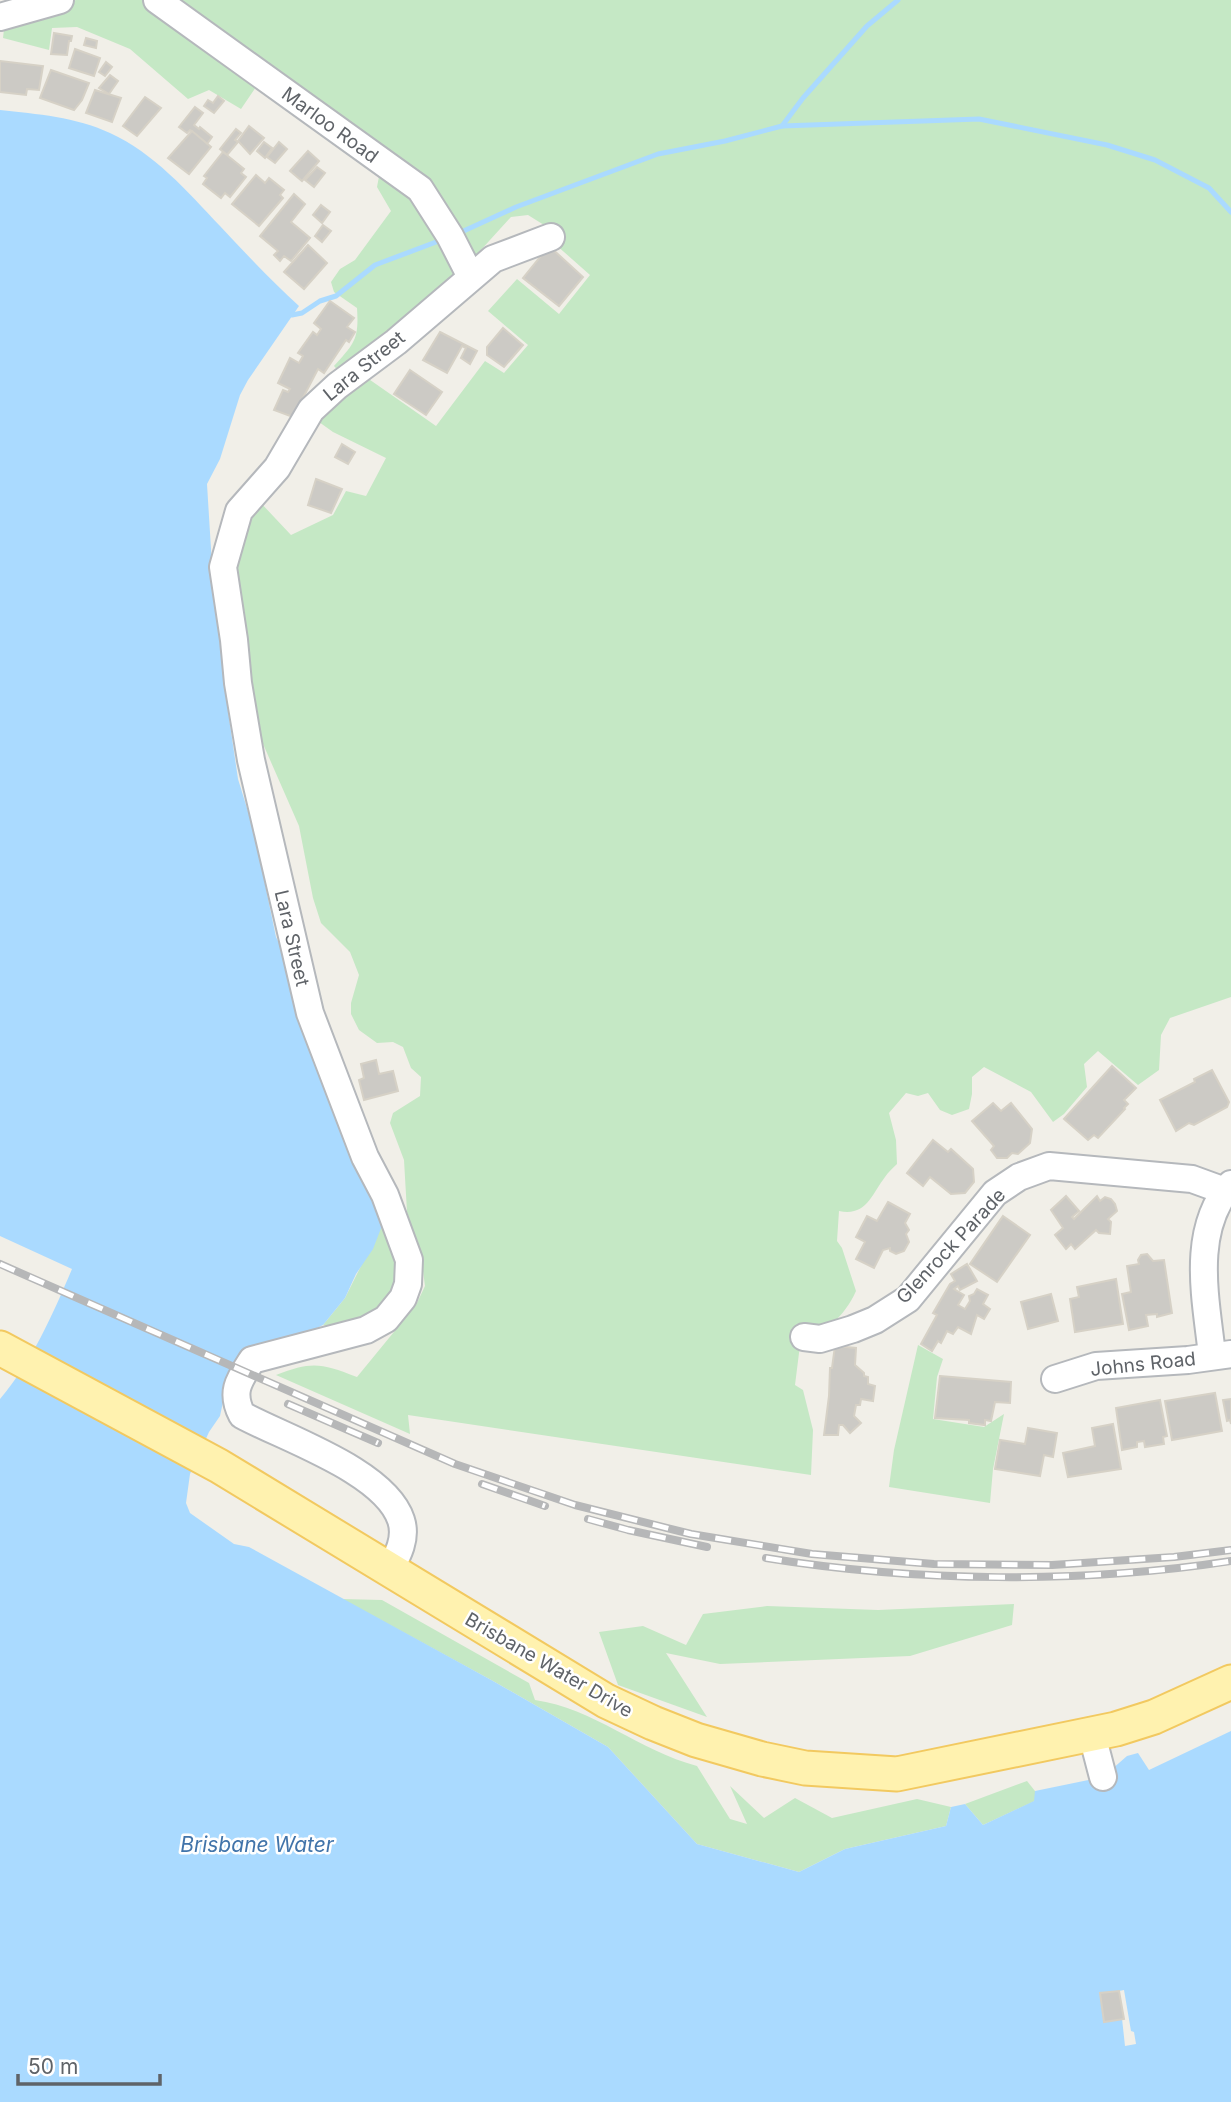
<svg xmlns="http://www.w3.org/2000/svg" width="1231" height="2102" font-family="Inter,sans-serif">
<style>
.green{fill:#c5e8c5}
.water{fill:#aadaff}
.pier{fill:#f1efe8}
.lines{fill:none;stroke-linecap:round;stroke-linejoin:round}
.stream{stroke:#aadaff;stroke-width:5}
.building{fill:#cccac5;stroke:#d6d1c6;stroke-width:2}
.minor-casing{stroke:#b5b8bc;stroke-width:30}
.major-casing{stroke:#f2c960;stroke-width:37}
.minor{stroke:#fff;stroke-width:26}
.major{stroke:#fff2af;stroke-width:33}
.rail-casing{stroke:#b6b7b8;stroke-width:8}
.rail{stroke:#fff;stroke-width:5;stroke-dasharray:16;stroke-linecap:butt}
.labels{text-anchor:middle;dominant-baseline:central;stroke-width:5;stroke-linejoin:round;paint-order:stroke}
.street-label{font-size:19px;fill:#5f6368;stroke:#fff}
.water-label{font-size:21px;font-style:italic;fill:#4174aa;stroke:#fff}
</style>
<rect width="100%" height="100%" fill="#f1efe8"/>
<g class="green">
<polygon points="76,0 149,0 260,81 241,109 209,90 188,99 130,49 77,27 52,28 49,50 3,38 5,20"/>
<path d="M 163,0 L 1231,0 L 1231,997 L 1170,1018 L 1161,1035 L 1159,1070 L 1138,1085 L 1098,1051 L 1084,1064 L 1087,1087 L 1064,1114 L 1053,1122 L 1031,1092 L 984,1067 L 972,1077 L 972,1094 L 969,1109 L 952,1115 L 940,1110 L 928,1093 L 918,1096 L 906,1093 L 889,1113 L 896,1140 L 897,1164 C 893,1168 888,1172 885,1177 C 872,1194 866,1217 839,1211 L 837,1241 L 842,1248 L 856,1291 C 844,1318 825,1331 800,1345 L 795,1385 L 803,1390 L 813,1430 L 811,1475 L 408,1415 L 410,1434 L 276,1375 C 312,1361 321,1363 357,1377 L 416,1305 L 425,1286 L 421,1256 L 407,1212 L 404,1160 L 390,1123 L 393,1113 L 420,1096 L 421,1077 L 411,1068 L 403,1047 L 393,1042 L 377,1043 L 359,1030 L 351,1014 L 351,1003 L 359,975 L 350,952 L 321,923 L 313,898 L 299,826 L 260,737 L 231,568 L 244,517 L 259,501 L 291,535 L 333,515 L 346,491 L 366,496 L 386,458 L 333,432 L 312,417 L 363,375 L 436,426 L 485,361 L 504,373 L 528,345 L 488,311 L 517,279 L 559,314 L 590,275 L 555,244 L 552,230 L 528,215 L 511,217 L 469,263 L 444,221 Z"/>
<path d="M 381,166 L 418,192 L 464,274 L 342,375 L 334,366 C 355,343 359,339 357,308 L 334,292 L 331,282 L 340,269 L 355,260 L 391,211 L 377,187 Z"/>
<polygon points="385,1218 401,1267 385,1312 329,1327 323,1325 345,1298"/>
<polygon points="918,1345 943,1359 937,1377 933,1419 984,1427 1004,1414 993,1469 990,1503 889,1487 894,1450"/>
<path d="M 342,1599 L 382,1600 L 529,1683 L 535,1700 C 593,1708 640,1751 697,1766 L 730,1819 L 747,1824 L 730,1786 L 764,1818 L 795,1798 L 832,1818 L 917,1799 L 951,1807 L 946,1826 L 845,1849 L 799,1872 L 697,1844 L 608,1747 L 493,1681 Z"/>
<polygon points="1014,1604 1012,1625 910,1656 720,1664 666,1653 707,1717 618,1685 599,1632 643,1626 686,1645 703,1614 767,1606 878,1610"/>
<polygon points="1027,1781 1035,1791 1035,1801 983,1825 965,1804"/>
</g>
<path class="water" d="M 0,110 C 37,114 76,117 110,133 C 154,153 187,191 220,226 C 245,253 271,280 299,306 L 248,380 L 240,395 L 220,459 L 207,484 L 212,565 L 221,632 L 228,711 L 238,779 L 254,831 L 276,937 L 287,959 L 385,1218 L 373,1249 L 356,1274 L 345,1298 L 323,1325 L 291,1341 L 226,1388 L 220,1416 L 209,1432 L 190,1474 L 186,1503 L 190,1513 L 234,1544 L 249,1547 L 493,1681 L 608,1747 L 697,1844 L 799,1872 L 845,1849 L 946,1826 L 951,1807 L 965,1804 L 983,1825 L 1034,1801 L 1035,1791 L 1103,1777 L 1127,1756 L 1138,1753 L 1149,1770 L 1231,1731 L 1231,2102 L 0,2102 L 0,1399 C 33,1360 52,1316 72,1269 L 0,1236 Z"/>
<polygon class="pier" points="1124,1990 1131,2031 1134,2032 1136,2044 1125,2046 1119,1991"/>
<g class="lines">
<g class="stream">
<polyline points="782,126 803,98 867,26 898,0"/>
<polyline points="457,234 516,207 658,154 725,141 782,126 979,119 1107,145 1155,160 1209,188 1231,212"/>
<polyline points="292,315 302,313 320,301 336,296 375,265 444,239"/>
</g>
</g>
<g class="building">
<polygon points="54,33 72,36 71,41 69,41 67,55 51,54"/>
<polygon points="86,38 97,41 96,48 84,45"/>
<polygon points="75,49 100,58 94,76 69,68"/>
<polygon points="0,61 43,66 39,90 27,89 26,95 0,92"/>
<polygon points="106,62 112,67 105,76 99,72"/>
<polygon points="51,70 89,83 82,100 74,110 40,98"/>
<polygon points="110,75 118,81 109,94 99,88"/>
<polygon points="95,90 121,98 112,122 86,113"/>
<polygon points="218,96 224,101 214,113 204,106 208,100 213,103"/>
<polygon points="145,97 161,108 137,136 123,126"/>
<polygon points="195,107 203,113 194,125 199,129 200,127 212,137 207,144 190,130 187,133 179,127"/>
<polygon points="249,126 264,138 250,154 238,141"/>
<polygon points="236,129 241,133 235,140 238,142 227,155 220,149"/>
<polygon points="192,131 211,147 189,174 168,158"/>
<polygon points="264,142 272,148 265,158 257,151"/>
<polygon points="279,142 287,149 275,163 267,157"/>
<polygon points="308,151 319,161 302,181 290,171"/>
<polygon points="223,152 244,169 241,173 246,177 230,197 225,193 221,198 203,184 207,178 204,176"/>
<polygon points="317,167 325,173 314,187 305,180"/>
<polygon points="256,175 265,183 269,178 284,190 280,195 283,198 259,226 232,204"/>
<polygon points="294,194 305,204 291,222 310,238 291,261 284,256 280,261 274,255 278,251 260,236"/>
<polygon points="321,205 330,212 322,223 313,215"/>
<polygon points="323,225 331,231 322,242 315,236"/>
<polygon points="308,245 327,263 304,289 284,272"/>
<polygon points="549,246 583,277 559,306 523,278"/>
<polygon points="330,301 354,318 347,327 355,332 349,342 346,340 324,373 318,369 293,417 274,410 283,390 288,392 290,389 278,383 290,358 299,363 303,356 298,353 313,332 317,335 321,329 314,323"/>
<polygon points="503,328 523,345 504,367 487,355 487,347"/>
<polygon points="440,332 477,351 470,364 461,358 466,348 462,346 447,373 423,360"/>
<polygon points="410,370 442,392 426,415 394,394"/>
<polygon points="342,444 355,452 348,464 335,457"/>
<polygon points="316,479 342,489 331,513 308,505"/>
<polygon points="376,1060 379,1074 393,1071 398,1091 364,1100 359,1080 364,1078 361,1064"/>
<polygon points="1112,1066 1136,1088 1124,1100 1128,1104 1124,1108 1125,1109 1098,1138 1094,1135 1088,1140 1064,1119"/>
<polygon points="1212,1070 1229,1102 1227,1107 1194,1125 1189,1123 1176,1131 1160,1100 1195,1082 1194,1079"/>
<polygon points="993,1103 1001,1111 1011,1103 1032,1129 1030,1143 1018,1154 1012,1153 1007,1158 997,1158 991,1150 994,1146 972,1121"/>
<polygon points="933,1140 948,1152 951,1149 973,1169 974,1182 965,1193 951,1194 930,1177 923,1186 907,1173"/>
<polygon points="1066,1196 1079,1211 1072,1217 1074,1219 1097,1196 1100,1201 1105,1197 1111,1199 1115,1204 1117,1211 1108,1219 1111,1222 1110,1234 1099,1233 1096,1230 1075,1249 1071,1244 1066,1249 1055,1235 1063,1228 1051,1210"/>
<polygon points="888,1202 910,1214 905,1223 909,1230 906,1234 909,1242 904,1251 896,1254 890,1251 890,1248 883,1250 874,1268 856,1259 865,1242 856,1237 867,1216 877,1221"/>
<polygon points="1003,1216 1030,1235 997,1282 970,1264"/>
<polygon points="1147,1254 1153,1261 1164,1260 1172,1313 1157,1317 1157,1314 1146,1315 1148,1326 1129,1330 1122,1294 1131,1292 1127,1266 1139,1264 1138,1260 1141,1255"/>
<polygon points="967,1264 977,1281 960,1290 958,1286 954,1289 964,1295 958,1305 965,1309 970,1301 969,1296 974,1294 977,1289 988,1295 983,1304 990,1309 984,1319 977,1315 971,1334 958,1327 953,1334 947,1331 941,1343 938,1341 932,1351 921,1344 937,1315 933,1313 950,1284 955,1281 951,1274"/>
<polygon points="1116,1279 1123,1324 1075,1332 1070,1299 1079,1297 1077,1287"/>
<polygon points="1051,1294 1058,1321 1028,1329 1021,1302"/>
<polygon points="835,1346 856,1348 855,1365 864,1373 864,1376 868,1377 868,1384 875,1386 873,1401 861,1399 860,1405 856,1405 854,1416 861,1423 850,1433 843,1425 839,1425 838,1435 824,1435 829,1396 830,1368 832,1368"/>
<polygon points="940,1376 1011,1382 1010,1403 995,1402 991,1421 985,1420 985,1425 969,1423 969,1420 935,1418"/>
<polygon points="1215,1393 1222,1431 1172,1440 1165,1401"/>
<polygon points="1231,1399 1231,1424 1230,1420 1227,1421 1223,1400"/>
<polygon points="1160,1400 1167,1436 1163,1437 1164,1444 1145,1447 1144,1441 1137,1442 1137,1447 1122,1450 1116,1408"/>
<polygon points="1113,1424 1121,1469 1068,1477 1063,1453 1095,1446 1092,1428"/>
<polygon points="1028,1428 1057,1433 1053,1457 1044,1455 1040,1476 995,1469 1000,1440 1025,1444"/>
<polygon points="1119,1991 1124,2019 1104,2022 1100,1993"/>
</g>
<g class="lines">
<g class="minor-casing">
<g id="minor">
<polyline points="157,0 420,189 450,236 471,277"/>
<polyline points="0,17 60,0"/>
<polyline points="804,1337 820,1339 853,1329 875,1320 908,1299 995,1193 1019,1177 1049,1166 1192,1179 1225,1191"/>
<path d="M 1212,1355 C 1206,1299 1190,1231 1231,1184"/>
<polyline points="1055,1379 1096,1366 1188,1360 1231,1354"/>
<path d="M 389,1571 C 398,1555 407,1538 401,1520 C 385,1471 284,1438 242,1415 C 230,1392 239,1380 252,1360 L 366,1330 L 386,1319 L 403,1298 L 408,1284 L 409,1260 L 385,1195 L 365,1157 L 310,1013 L 251,760 L 238,683 L 234,640 L 223,567 L 239,511 L 277,468 L 311,410 L 337,386 L 396,342 L 493,259 L 551,237"/>
<polyline points="1092,1735 1103,1777"/>
</g>
</g>
<g class="major-casing">
<polyline id="major" points="0,1348 219,1466 606,1701 653,1723 696,1740 762,1759 805,1768 897,1774 1116,1729 1154,1717 1231,1682"/>
</g>
<use href="#minor" class="minor"/>
<use href="#major" class="major"/>
<g class="rail-casing">
<g id="rail">
<polyline points="0,1264 455,1464 575,1505 691,1534 812,1554 934,1564 1052,1565 1174,1557 1231,1550"/>
<polyline points="288,1404 378,1443"/>
<polyline points="482,1484 545,1506"/>
<polyline points="588,1519 628,1530 707,1547"/>
<path d="M 766,1558 C 915,1582 1081,1584 1231,1561"/>
</g>
</g>
<use href="#rail" class="rail"/>
</g>
<g class="labels">
<g class="street-label">
<text transform="translate(330 125) rotate(36)">Marloo Road</text>
<text transform="translate(364 366) rotate(-39)">Lara Street</text>
<text transform="translate(292 938) rotate(77)">Lara Street</text>
<text transform="translate(951 1246) rotate(-47)">Glenrock Parade</text>
<text transform="translate(1143 1364) rotate(-6)">Johns Road</text>
<text transform="translate(549 1665) rotate(30)">Brisbane Water Drive</text>
</g>
<g class="water-label">
<text x="257" y="1844">Brisbane Water</text>
</g>
</g>
<path d="M18 2074v10h142v-10" fill="none" stroke="#5f6368" stroke-width="3.5"/>
<text x="28" y="2074" font-size="21" fill="#5f6368" stroke="#ffffff" stroke-width="5" paint-order="stroke">50 m</text>
</svg>
